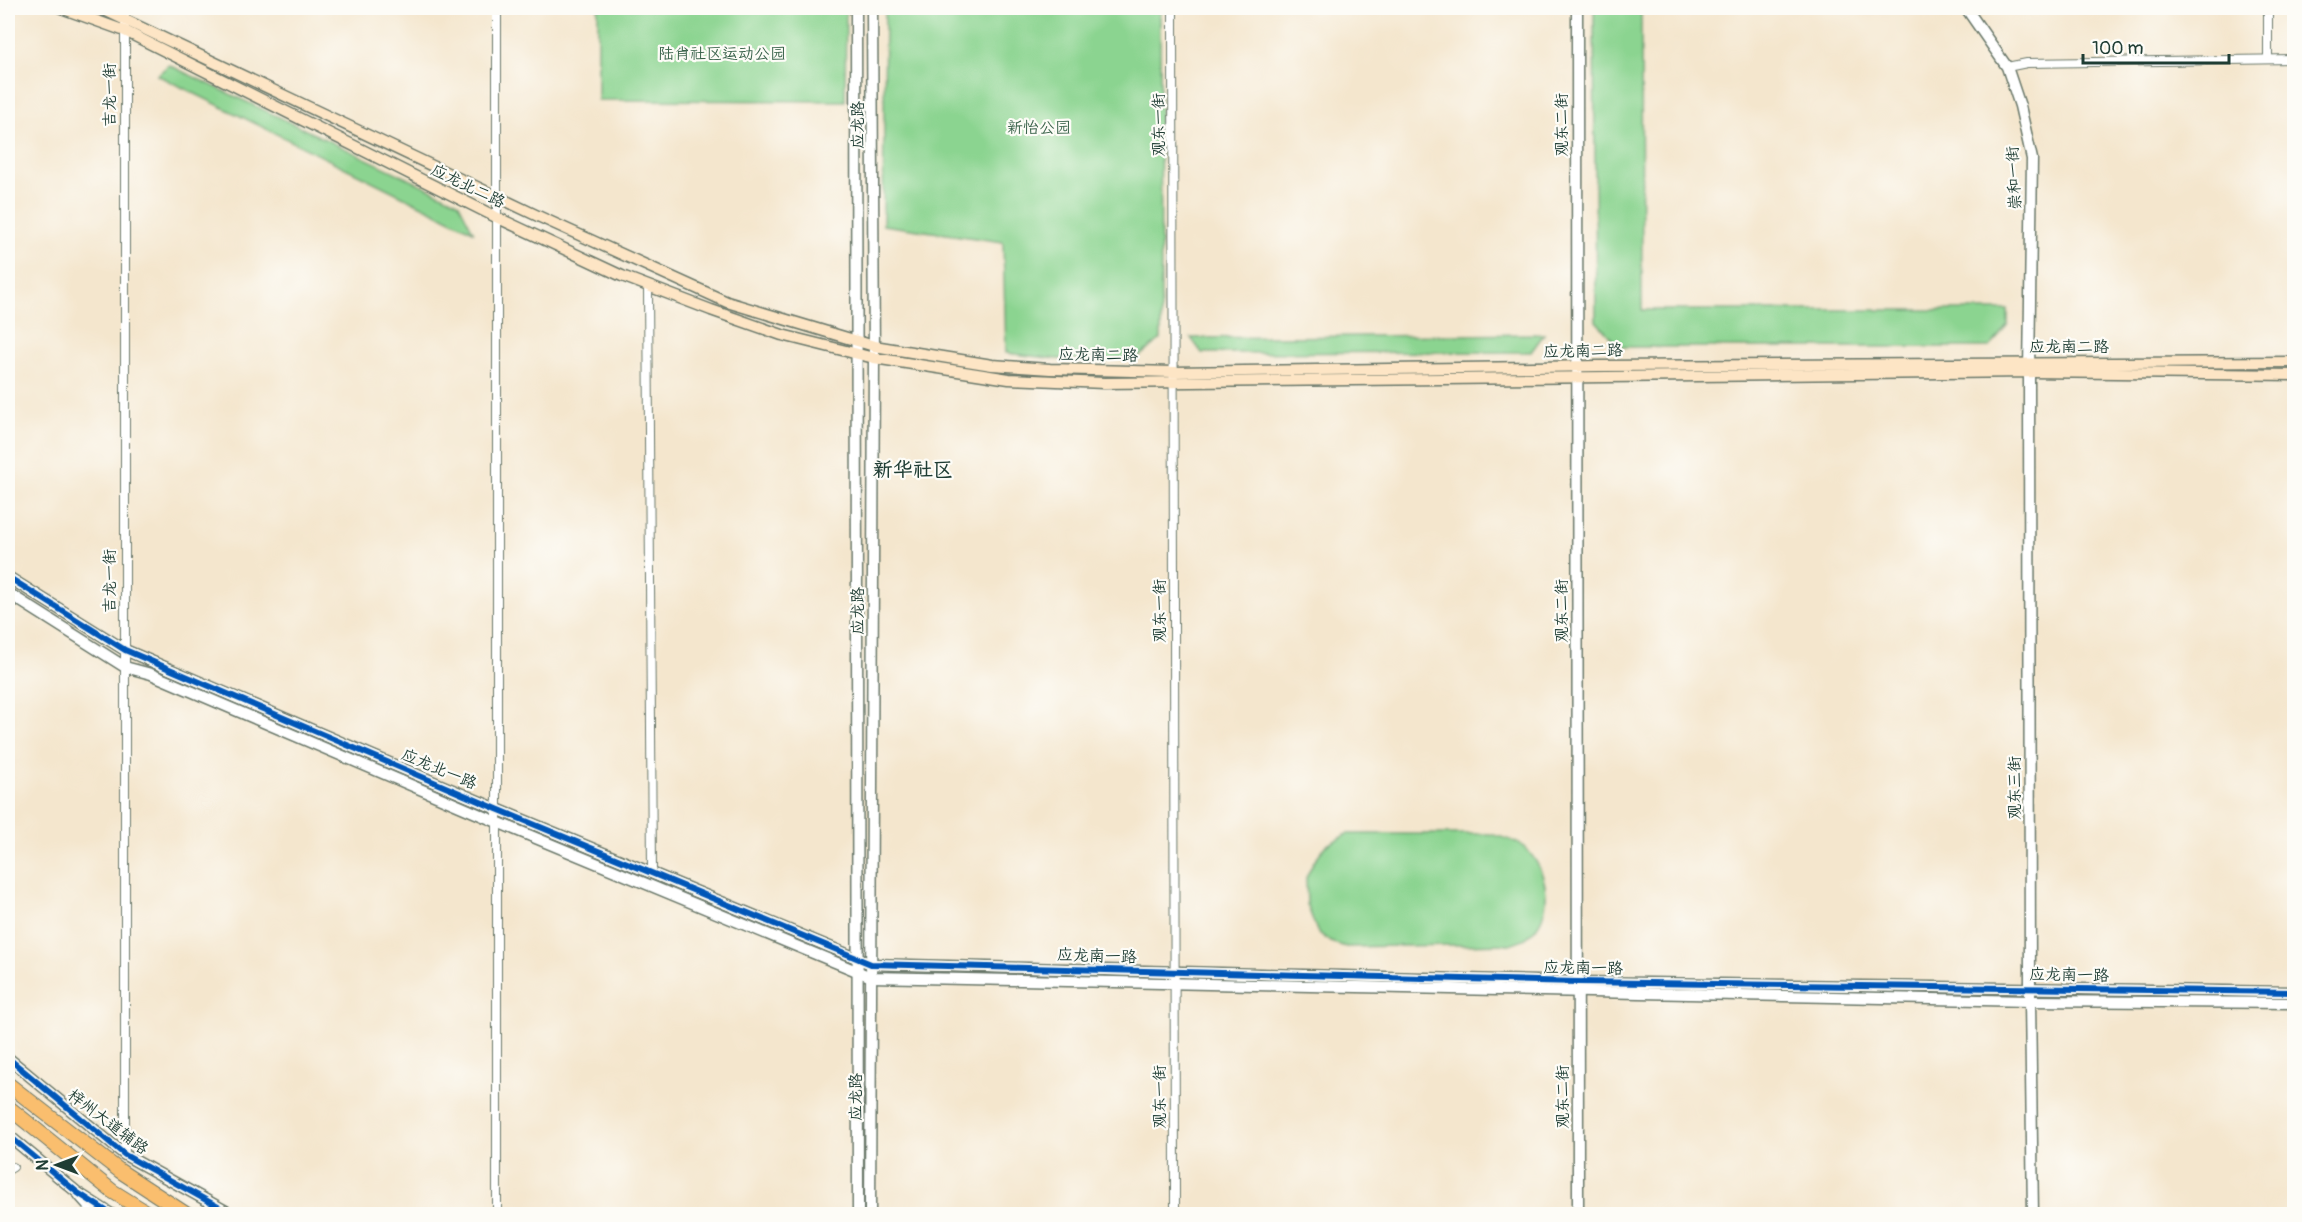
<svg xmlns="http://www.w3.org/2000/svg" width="2302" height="1222" font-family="Pangolin,'LXGW WenKai TC',sans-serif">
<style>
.green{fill:#8bd490;stroke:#558862;stroke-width:1.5}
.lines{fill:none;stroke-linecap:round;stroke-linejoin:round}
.minor-casing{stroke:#6a786a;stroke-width:10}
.tertiary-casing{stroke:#6a786a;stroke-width:13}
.secondary-casing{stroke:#6a786a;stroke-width:13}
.trunk-casing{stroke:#6a786a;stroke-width:16}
.minor{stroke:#fff;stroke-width:8}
.tertiary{stroke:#fff;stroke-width:10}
.secondary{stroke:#fde5c5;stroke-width:10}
.trunk{stroke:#fabe6e;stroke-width:14}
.cycleway-casing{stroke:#fdfcf7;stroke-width:10}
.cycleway{stroke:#0057b8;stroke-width:6}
.labels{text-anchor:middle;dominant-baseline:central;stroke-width:4.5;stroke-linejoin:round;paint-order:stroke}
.park-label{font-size:16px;fill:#3a634b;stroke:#fdfcf7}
.street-label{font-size:16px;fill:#1f3d34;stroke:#fdfcf7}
.quarter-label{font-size:20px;font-weight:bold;fill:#1f3d34;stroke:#fdfcf7}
</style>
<rect width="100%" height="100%" fill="#fdfcf7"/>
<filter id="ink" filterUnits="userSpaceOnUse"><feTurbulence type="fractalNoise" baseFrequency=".0167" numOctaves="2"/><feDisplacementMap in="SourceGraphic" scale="12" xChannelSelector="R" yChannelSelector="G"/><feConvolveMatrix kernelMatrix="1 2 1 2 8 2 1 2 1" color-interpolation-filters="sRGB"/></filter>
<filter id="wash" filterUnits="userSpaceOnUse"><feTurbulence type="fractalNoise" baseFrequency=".008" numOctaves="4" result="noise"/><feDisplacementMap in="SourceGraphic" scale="24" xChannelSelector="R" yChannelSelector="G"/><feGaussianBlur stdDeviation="1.35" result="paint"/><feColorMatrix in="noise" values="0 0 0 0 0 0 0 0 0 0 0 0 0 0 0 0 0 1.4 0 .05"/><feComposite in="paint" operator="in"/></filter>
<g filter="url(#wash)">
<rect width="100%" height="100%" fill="#f4e6cd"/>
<g class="green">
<polygon points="598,8 846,8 845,101 598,100"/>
<polygon points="885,8 1160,8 1161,339 1136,359 1056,359 1006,353 1003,242 883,225"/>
<polygon points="1594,8 1641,8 1642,310 2008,310 2008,325 1990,347 1619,347 1596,321"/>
<polygon points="169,65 458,202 473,231 157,75"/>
<polygon points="1544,334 1531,352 1202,353 1191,338"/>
<path d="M 1347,834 L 1490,834 C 1502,837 1515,840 1525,848 C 1549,870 1556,915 1527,937 C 1523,940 1515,942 1510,944 L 1346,947 L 1330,942 L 1317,931 L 1307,904 L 1306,878 L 1313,863 L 1325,846 Z"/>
</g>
</g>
<g filter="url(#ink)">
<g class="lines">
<g class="minor-casing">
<g id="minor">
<polyline points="1173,8 1175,1214"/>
<polyline points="2268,8 2268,59"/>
<polyline points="2007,67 2027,63 2294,59"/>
<polyline points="648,286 652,873"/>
<polyline points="125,1155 125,8"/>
<polyline points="8,1170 13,1167"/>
<polyline points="497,1214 497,8"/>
</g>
</g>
<g class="tertiary-casing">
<g id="tertiary">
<polyline points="856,8 858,1214"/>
<polyline points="1577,8 1578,1214"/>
<polyline points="1966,8 2007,67 2020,106 2032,159 2029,372 2030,1001 2033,1214"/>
<polyline points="8,577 125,650 497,809 871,964 1578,982 2294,992"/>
<polyline points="8,593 125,667 151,674 497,822 871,977 2030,1001 2294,1003"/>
<polyline points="80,1196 96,1214"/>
<polyline points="870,1214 874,358 872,8"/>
</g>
</g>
<g class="secondary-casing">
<g id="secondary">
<polyline points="61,8 125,31 496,217 622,276 711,310 782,335 874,358 1009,379 1104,383 2029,372 2294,375"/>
<polyline points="100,8 540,217 727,302 874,346 992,365 1050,369 1174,372 1597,366 2294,362"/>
<polyline points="8,1058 125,1155 231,1214"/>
<polyline points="8,1135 78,1193 111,1214"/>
</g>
</g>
<g class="trunk-casing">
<g id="trunk">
<polyline points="8,1084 120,1171 186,1214"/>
<polyline points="8,1107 112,1191 149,1214"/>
</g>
</g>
<use href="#minor" class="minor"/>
<use href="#tertiary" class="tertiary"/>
<use href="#secondary" class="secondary"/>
<use href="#trunk" class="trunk"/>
<g class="cycleway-casing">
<g id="cycleway">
<polyline points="8,577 125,650 497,809 871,964 1578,982 2294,992"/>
<polyline points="8,1058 125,1155 231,1214"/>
<polyline points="8,1135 78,1193 111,1214"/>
</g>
</g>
<use href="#cycleway" class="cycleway"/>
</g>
</g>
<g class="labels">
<g class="park-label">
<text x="722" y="54">陆肖社区运动公园</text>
<text x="1039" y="128">新怡公园</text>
</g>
<g class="street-label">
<text transform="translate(110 95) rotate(-90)">吉龙一街</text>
<text transform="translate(858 125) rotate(-90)">应龙路</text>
<text transform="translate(1159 125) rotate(-90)">观东一街</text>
<text transform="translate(1562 125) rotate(-90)">观东二街</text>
<text transform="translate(2014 178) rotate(-93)">崇和一街</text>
<text transform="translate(468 186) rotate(26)">应龙北二路</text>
<text x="2069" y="347">应龙南二路</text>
<text transform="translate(1583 351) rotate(-1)">应龙南二路</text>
<text transform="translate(1098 355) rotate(1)">应龙南二路</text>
<text transform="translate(110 581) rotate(-90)">吉龙一街</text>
<text transform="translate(858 611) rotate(-90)">应龙路</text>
<text transform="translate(1160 611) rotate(-90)">观东一街</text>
<text transform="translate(1562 611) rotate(-90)">观东二街</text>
<text transform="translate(439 769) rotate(23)">应龙北一路</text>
<text transform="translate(2015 788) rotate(-90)">观东三街</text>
<text transform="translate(1097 956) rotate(2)">应龙南一路</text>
<text transform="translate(1583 968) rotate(1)">应龙南一路</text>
<text transform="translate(2069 975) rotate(1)">应龙南一路</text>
<text transform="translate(856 1097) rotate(-90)">应龙路</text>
<text transform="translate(1160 1097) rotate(-90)">观东一街</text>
<text transform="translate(1563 1097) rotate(-90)">观东二街</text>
<text transform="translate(108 1122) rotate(37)">梓州大道辅路</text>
</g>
<g class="quarter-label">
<text x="913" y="469">新华社区</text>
</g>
</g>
<rect width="2302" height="1222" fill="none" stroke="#fdfcf7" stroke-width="30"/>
<g transform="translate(57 1165) rotate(270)" stroke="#fdfcf7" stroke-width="4.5" paint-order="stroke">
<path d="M0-4.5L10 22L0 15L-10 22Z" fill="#1f3d34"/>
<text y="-9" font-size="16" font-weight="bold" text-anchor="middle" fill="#1f3d34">N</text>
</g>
<path d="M2083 54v9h146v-9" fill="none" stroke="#1f3d34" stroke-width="3"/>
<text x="2092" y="54" font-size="18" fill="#1f3d34" stroke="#fdfcf7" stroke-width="4.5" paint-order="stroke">100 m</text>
</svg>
